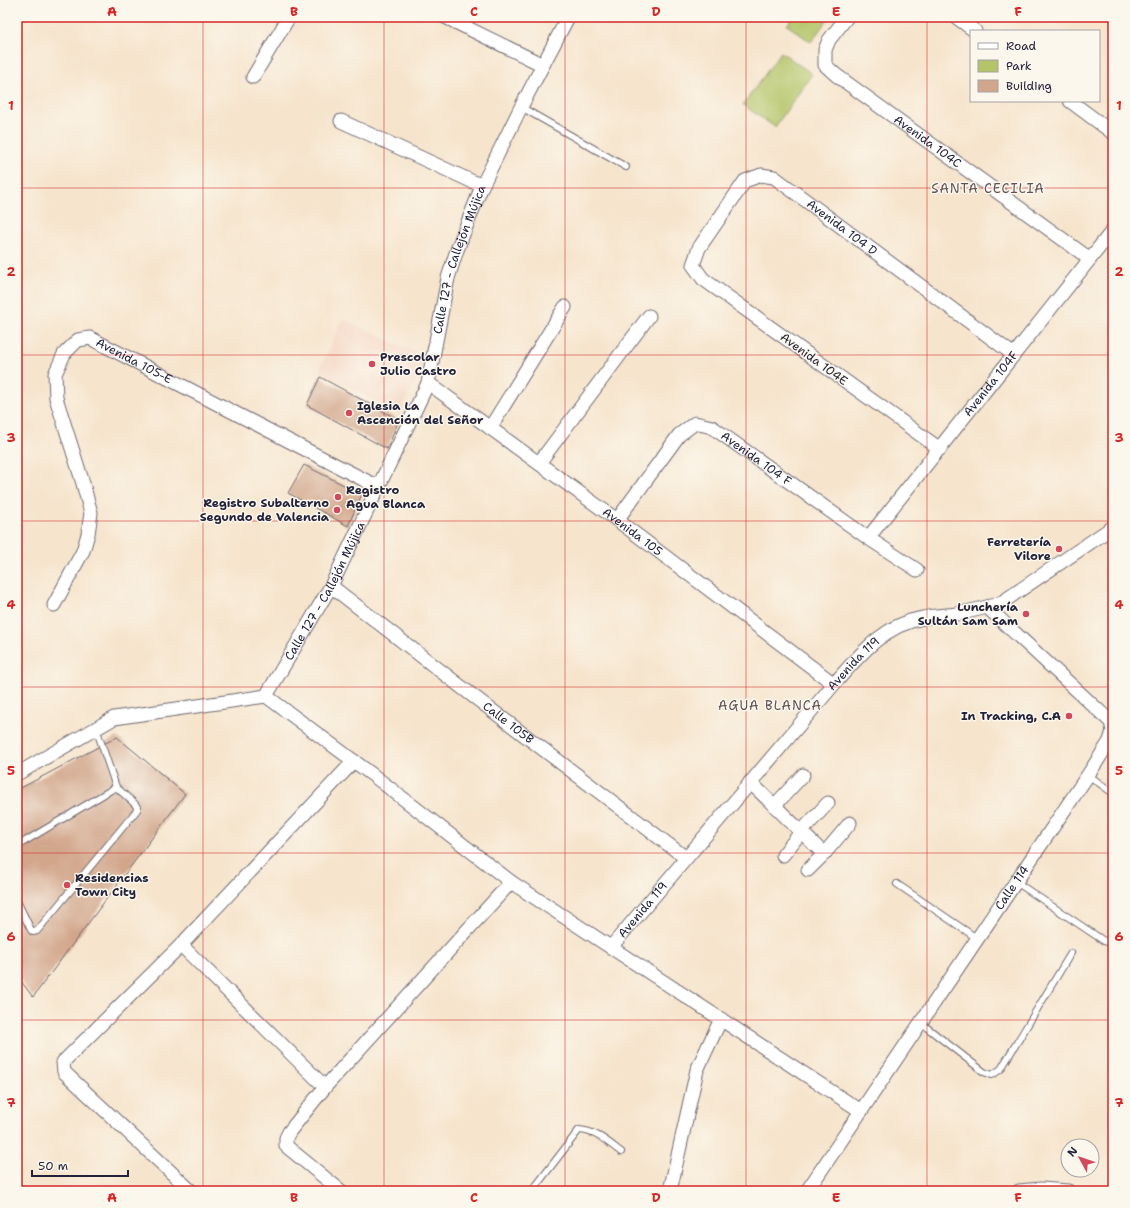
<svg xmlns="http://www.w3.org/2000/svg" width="1130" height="1208" font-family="'Shantell Sans',sans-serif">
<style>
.built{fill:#f4d3c0}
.green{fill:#b4c569;stroke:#6b7452}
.building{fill:#d2a68b}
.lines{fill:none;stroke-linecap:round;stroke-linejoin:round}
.service-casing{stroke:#6c666e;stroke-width:8}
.minor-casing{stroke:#6c666e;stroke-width:15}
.service{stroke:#fff;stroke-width:6}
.minor{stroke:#fff;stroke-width:13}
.grid{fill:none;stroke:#d62828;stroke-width:1;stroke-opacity:0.55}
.poi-dot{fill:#d1495b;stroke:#fbf7ec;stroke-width:1.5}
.labels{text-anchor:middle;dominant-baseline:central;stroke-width:3;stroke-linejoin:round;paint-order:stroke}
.street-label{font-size:12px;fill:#22223b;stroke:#fbf7ec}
.poi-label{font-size:12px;font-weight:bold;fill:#22223b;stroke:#fbf7ec;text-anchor:start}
.neighbourhood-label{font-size:13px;letter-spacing:1px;fill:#605057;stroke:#fbf7ec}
.neatline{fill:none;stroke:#d62828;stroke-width:1.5}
.grid-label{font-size:13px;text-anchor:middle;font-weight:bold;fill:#d62828}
</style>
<rect width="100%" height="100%" fill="#fbf7ec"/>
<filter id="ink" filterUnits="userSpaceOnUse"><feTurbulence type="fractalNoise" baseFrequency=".025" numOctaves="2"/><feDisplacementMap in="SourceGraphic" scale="8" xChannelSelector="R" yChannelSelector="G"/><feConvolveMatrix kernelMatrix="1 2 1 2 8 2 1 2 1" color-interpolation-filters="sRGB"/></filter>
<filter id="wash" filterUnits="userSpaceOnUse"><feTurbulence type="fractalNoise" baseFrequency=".012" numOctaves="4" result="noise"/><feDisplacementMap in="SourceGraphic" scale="16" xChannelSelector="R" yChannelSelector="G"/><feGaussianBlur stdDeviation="0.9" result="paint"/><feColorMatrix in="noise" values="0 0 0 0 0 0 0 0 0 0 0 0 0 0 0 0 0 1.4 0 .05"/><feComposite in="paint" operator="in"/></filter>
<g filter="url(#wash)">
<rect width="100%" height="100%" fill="#f6e4cc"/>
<polygon class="built" points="343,319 426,357 400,414 319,371"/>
<g class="green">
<polygon points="793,17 829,17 811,42 787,25"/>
<polygon points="781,52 812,74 775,127 743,105"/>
</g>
<g id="blocks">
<g class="building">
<polygon points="320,377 399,420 387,449 307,405"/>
<polygon points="304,465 362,494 348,526 288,493"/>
<polygon points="117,737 185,794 33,997 17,976 17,790"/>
</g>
</g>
</g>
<g filter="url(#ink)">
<use href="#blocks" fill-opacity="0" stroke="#6c666e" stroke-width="1"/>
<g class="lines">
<g class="service-casing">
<g id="service">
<polyline points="521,107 626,167"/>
<polyline points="1088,775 1113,793"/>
<polyline points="17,846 116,787"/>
<polyline points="1016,882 1104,941 1108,942 1113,938"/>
<polyline points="897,884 978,939"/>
<polyline points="17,901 31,930 33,932 37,931 137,810 137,807 135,804 116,787 96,728"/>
<polyline points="921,1023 984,1072 992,1075 1001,1069 1071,953"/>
<path d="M 532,1191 L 579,1130 C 596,1131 608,1142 621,1152"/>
</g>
</g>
<g class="minor-casing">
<g id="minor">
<polyline points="445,17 543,65"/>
<path id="s1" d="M 847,17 L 829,40 L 825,50 L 825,65 L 836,75 L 1090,259"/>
<polyline points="956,17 975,31"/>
<polyline points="253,77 289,17"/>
<polyline points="1070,101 1113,133"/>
<polyline points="341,121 482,186"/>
<path id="s2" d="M 428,383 L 617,520 L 834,684"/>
<polyline points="490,428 565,307"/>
<path id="s3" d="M 940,449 L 703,279 L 693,265 L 699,248 L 745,181 L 761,175 L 774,177 L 1014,355"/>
<polyline points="539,463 649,316"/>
<path id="s4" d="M 617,520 L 679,435 L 695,423 L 712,427 L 868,538 L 917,570"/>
<path id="s5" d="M 868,538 L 1113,230"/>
<path id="s6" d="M 331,586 L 460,686 L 686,858"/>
<path id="s7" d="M 54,605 L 83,551 L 88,534 L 91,513 L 82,480 L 56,398 L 55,374 L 64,354 L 78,340 L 90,338 L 378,487"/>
<polyline points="266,696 374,776 511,882 861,1111"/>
<path id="s8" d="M 17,774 L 114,718 L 266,696 L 331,586 L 428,383 L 448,278 L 457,250 L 482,186 L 521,107 L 568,17"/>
<polyline points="750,782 824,854"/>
<polyline points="775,805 803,775"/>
<polyline points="783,855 801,832 828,803"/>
<polyline points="808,870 824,854 850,823"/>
<polyline points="181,945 325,1087 511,882"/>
<path id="s9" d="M 611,947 L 834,684 C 859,656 883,625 923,618 C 934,615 945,616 956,614 C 971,611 986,608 1001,603 L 1113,527"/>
<polyline points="325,1087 289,1132 286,1138 286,1146 341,1191"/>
<polyline points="191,1191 64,1072 63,1062 181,945 354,761"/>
<polyline points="670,1191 697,1070 721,1019"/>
<path id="s10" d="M 807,1191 L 1088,775 L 1110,741 L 1113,731 L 1111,722 L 987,607"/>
<polyline points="1019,1191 1041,1189 1068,1191"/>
</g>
</g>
<use href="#service" class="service"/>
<use href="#minor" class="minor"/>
</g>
</g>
<path class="grid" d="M 203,17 L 203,1191M 384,17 L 384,1191M 565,17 L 565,1191M 746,17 L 746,1191M 927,17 L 927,1191M 17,188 L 1113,188M 17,355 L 1113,355M 17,521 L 1113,521M 17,687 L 1113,687M 17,853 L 1113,853M 17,1020 L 1113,1020"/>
<g class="poi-dot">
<circle cx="372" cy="364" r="4"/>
<circle cx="349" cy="413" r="4"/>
<circle cx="338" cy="497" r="4"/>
<circle cx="337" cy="510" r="4"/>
<circle cx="1059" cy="549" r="4"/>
<circle cx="1026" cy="614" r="4"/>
<circle cx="1069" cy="716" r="4"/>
<circle cx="67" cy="885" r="4"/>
</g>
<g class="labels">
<g class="street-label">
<text stroke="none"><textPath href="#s1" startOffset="183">Avenida 104C</textPath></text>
<text stroke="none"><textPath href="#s3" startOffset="523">Avenida 104 D</textPath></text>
<text stroke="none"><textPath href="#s8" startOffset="746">Calle 127 - Callejón Mújica</textPath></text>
<text transform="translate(814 359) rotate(36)">Avenida 104E</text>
<text stroke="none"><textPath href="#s7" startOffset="348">Avenida 105-E</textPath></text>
<text stroke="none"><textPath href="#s5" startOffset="197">Avenida 104F</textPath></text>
<text stroke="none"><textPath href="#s4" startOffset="197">Avenida 104 F</textPath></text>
<text stroke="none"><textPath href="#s2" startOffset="253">Avenida 105</textPath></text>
<text stroke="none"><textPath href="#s8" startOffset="386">Calle 127 - Callejón Mújica</textPath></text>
<text stroke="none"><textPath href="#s9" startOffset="373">Avenida 119</textPath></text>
<text stroke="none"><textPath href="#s6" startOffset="224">Calle 105B</textPath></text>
<text stroke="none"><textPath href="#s10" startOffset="366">Calle 114</textPath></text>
<text stroke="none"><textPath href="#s9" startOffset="49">Avenida 119</textPath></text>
</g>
<g class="poi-label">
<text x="380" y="357">Prescolar<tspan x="380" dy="14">Julio Castro</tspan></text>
<text x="357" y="406">Iglesia La<tspan x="357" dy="14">Ascención del Señor</tspan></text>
<text x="346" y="490">Registro<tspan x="346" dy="14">Agua Blanca</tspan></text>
<text x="329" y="503" text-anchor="end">Registro Subalterno<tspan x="329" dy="14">Segundo de Valencia</tspan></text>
<text x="1051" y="542" text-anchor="end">Ferretería<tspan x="1051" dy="14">Vilore</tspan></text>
<text x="1018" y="607" text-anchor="end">Lunchería<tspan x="1018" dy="14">Sultán Sam Sam</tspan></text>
<text x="1061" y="716" text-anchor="end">In Tracking, C.A</text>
<text x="75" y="878">Residencias<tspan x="75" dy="14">Town City</tspan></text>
</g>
<g class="neighbourhood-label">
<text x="988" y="188">SANTA CECILIA</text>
<text x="770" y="705">AGUA BLANCA</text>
</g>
</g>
<rect width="1130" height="1208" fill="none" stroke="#fbf7ec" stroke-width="44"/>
<rect x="970" y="30" width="130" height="72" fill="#fbf7ec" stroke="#a4a2a5"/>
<rect x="978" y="43" width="20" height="6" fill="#ffffff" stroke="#a4a2a5"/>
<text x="1006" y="50" font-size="12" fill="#22223b">Road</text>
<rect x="978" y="60" width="20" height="12" fill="#b4c569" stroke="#a4a2a5"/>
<text x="1006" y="70" font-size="12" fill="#22223b">Park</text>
<rect x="978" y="80" width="20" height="12" fill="#d2a68b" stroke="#a4a2a5"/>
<text x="1006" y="90" font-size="12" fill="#22223b">Building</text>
<g transform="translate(1080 1158) rotate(310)"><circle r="19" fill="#fbf7ec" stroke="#a4a2a5"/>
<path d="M0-3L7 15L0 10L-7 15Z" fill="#d1495b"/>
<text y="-6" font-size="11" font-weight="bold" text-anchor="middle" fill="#22223b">N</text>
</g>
<path d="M32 1170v6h96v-6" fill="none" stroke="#22223b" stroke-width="2"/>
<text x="38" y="1170" font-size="12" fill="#22223b" stroke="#fbf7ec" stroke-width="3" paint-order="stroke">50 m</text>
<rect x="22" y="22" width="1086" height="1164" class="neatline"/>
<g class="grid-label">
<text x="112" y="16">A</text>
<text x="294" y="16">B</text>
<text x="474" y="16">C</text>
<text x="656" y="16">D</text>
<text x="836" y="16">E</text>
<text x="1018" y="16">F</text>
<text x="11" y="110">1</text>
<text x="1119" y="110">1</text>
<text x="11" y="276">2</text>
<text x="1119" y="276">2</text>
<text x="11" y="442">3</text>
<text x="1119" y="442">3</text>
<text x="11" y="609">4</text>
<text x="1119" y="609">4</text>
<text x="11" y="775">5</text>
<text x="1119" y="775">5</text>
<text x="11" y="941">6</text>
<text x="1119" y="941">6</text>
<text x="11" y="1107">7</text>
<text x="1119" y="1107">7</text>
<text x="112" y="1202">A</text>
<text x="294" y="1202">B</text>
<text x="474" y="1202">C</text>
<text x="656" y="1202">D</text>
<text x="836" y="1202">E</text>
<text x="1018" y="1202">F</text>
</g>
</svg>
